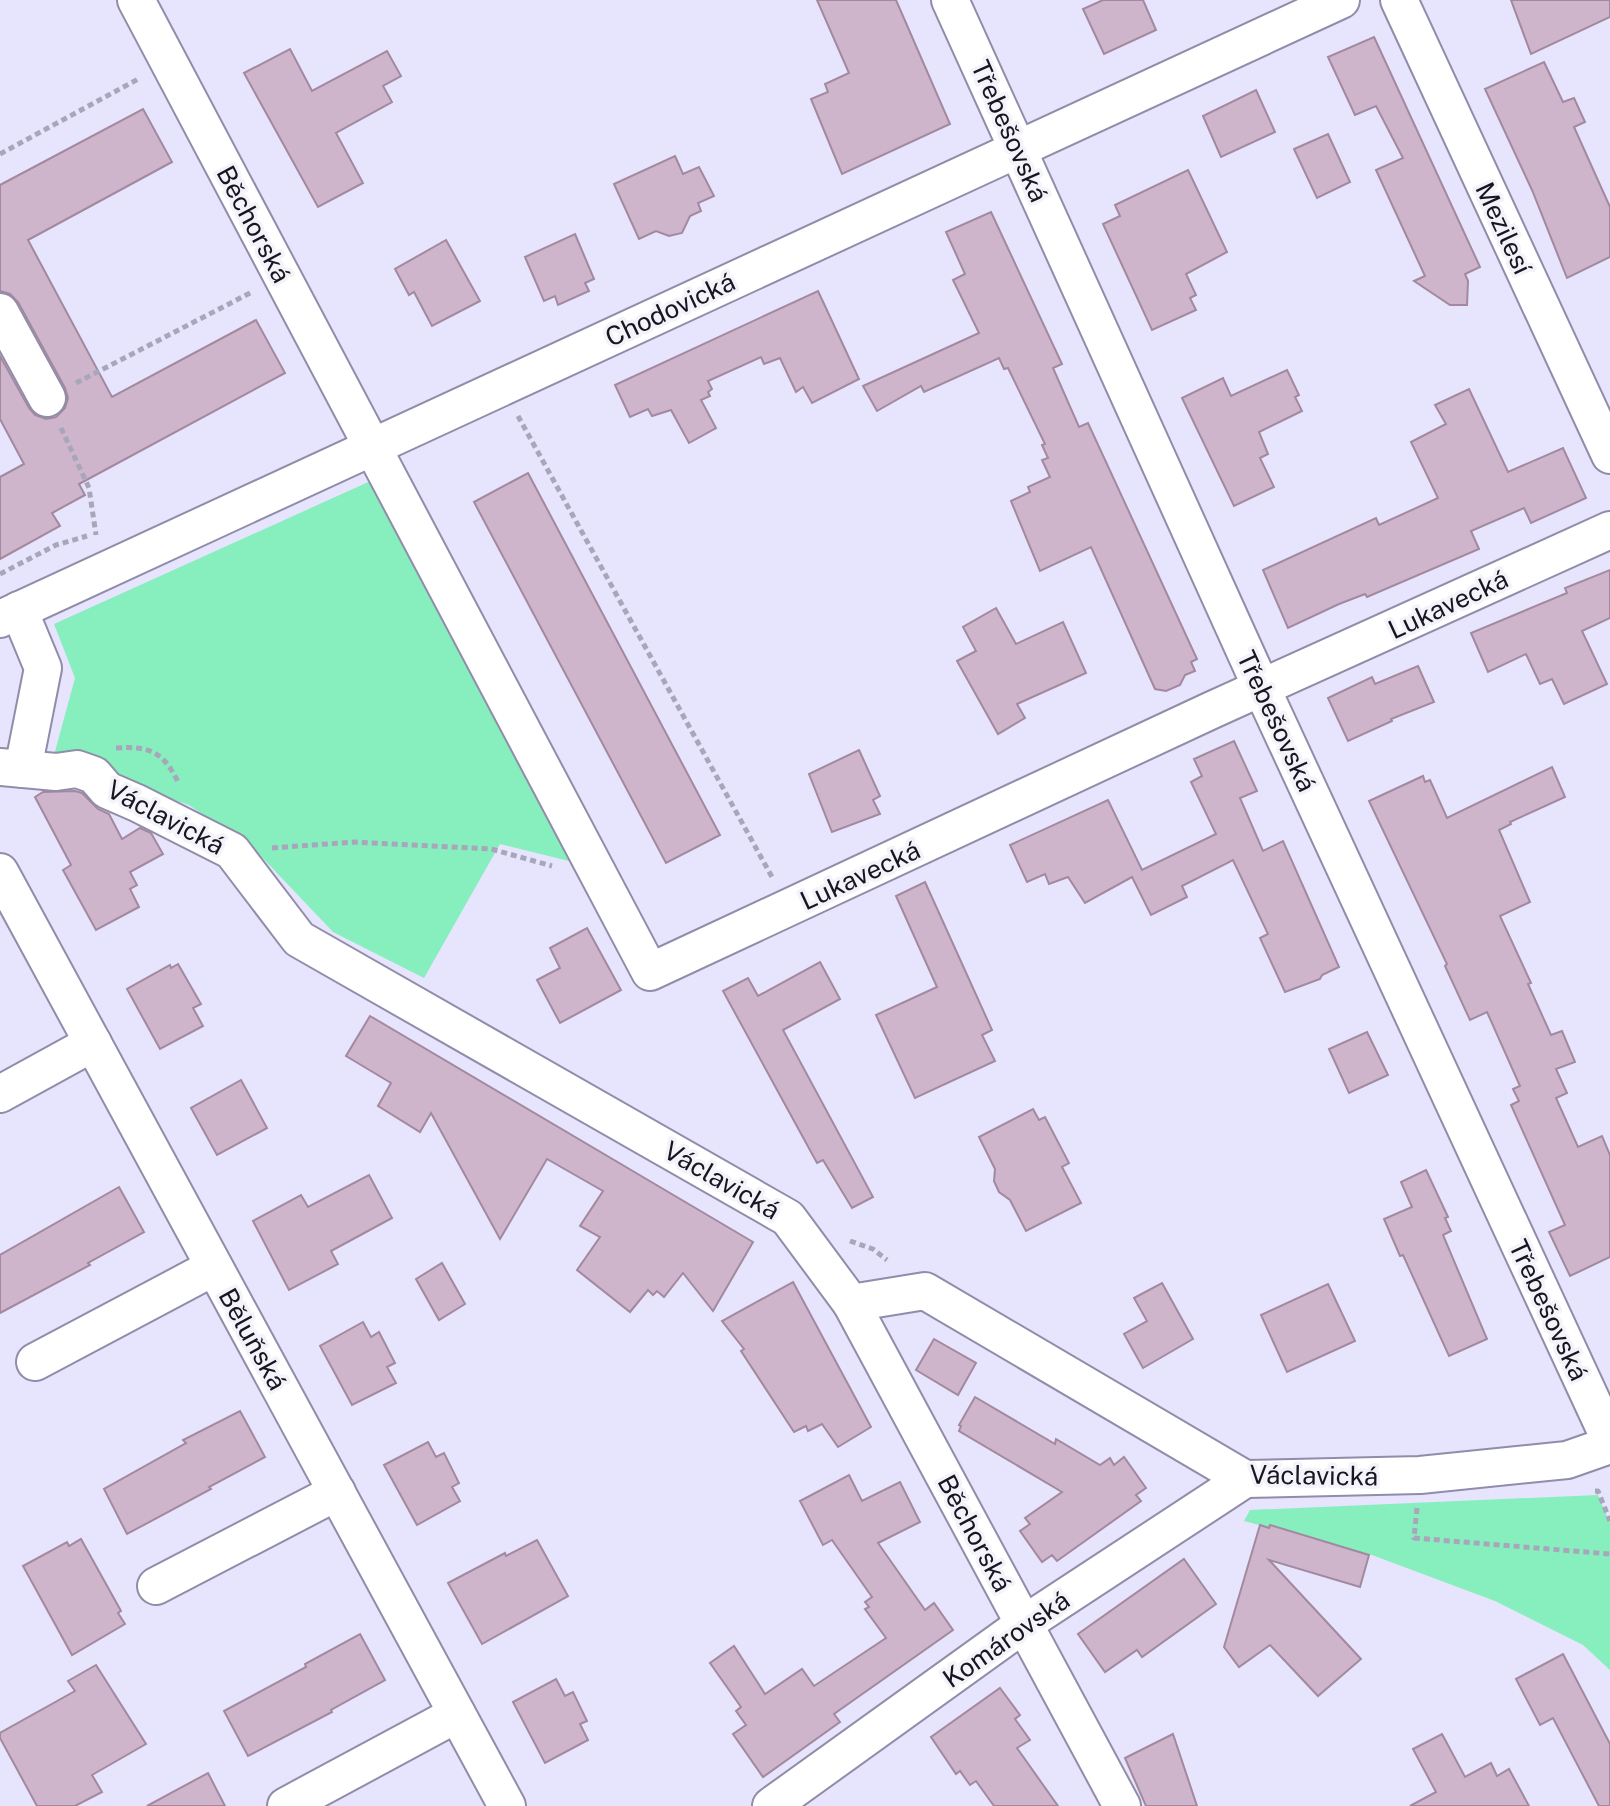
<svg xmlns="http://www.w3.org/2000/svg" width="1610" height="1806" font-family="'Public Sans',sans-serif">
<style>
.green{fill:#87eebe}
.building{fill:#cfb5cc;stroke:#a2899f;stroke-width:2}
.lines{fill:none;stroke-linecap:round;stroke-linejoin:round}
.minor-casing{stroke:#908ca9;stroke-width:40}
.path{stroke:#a8a6ba;stroke-width:5;stroke-dasharray:6 4;stroke-linecap:butt}
.minor{stroke:#fff;stroke-width:36}
.labels{text-anchor:middle;dominant-baseline:central;stroke-width:7;stroke-linejoin:round;paint-order:stroke}
.street-label{font-size:26px;fill:#171520;stroke:#f4f3fa}
</style>
<rect width="100%" height="100%" fill="#e7e4fd"/>
<g class="green">
<polygon points="375,479 577,863 500,844 424,978 333,932 255,850 189,805 53,759 75,678 54,624"/>
<polygon points="1598,1495 1610,1523 1610,1670 1583,1645 1495,1601 1372,1555 1244,1521 1250,1510"/>
</g>
<g class="building">
<polygon points="817,0 896,0 950,124 842,174 811,99 828,92 825,84 849,73"/>
<polygon points="1103,0 1143,0 1156,30 1104,54 1083,9"/>
<polygon points="1511,0 1610,0 1610,17 1531,54"/>
<polygon points="1374,37 1480,267 1465,274 1468,281 1467,305 1450,305 1414,281 1425,276 1376,170 1403,158 1376,106 1355,115 1328,57"/>
<polygon points="290,49 312,91 387,51 401,76 383,86 392,102 336,133 363,183 318,207 244,73"/>
<polygon points="1544,62 1563,102 1574,98 1585,122 1574,127 1610,207 1610,257 1567,278 1532,190 1485,89"/>
<polygon points="1256,90 1275,132 1221,157 1203,116"/>
<polygon points="143,109 172,162 28,240 112,397 256,320 285,373 79,484 85,495 52,513 60,526 0,559 0,477 24,464 0,419 0,356 29,408 35,415 46,419 56,417 65,408 68,398 65,388 18,302 10,294 0,291 0,185"/>
<polygon points="1328,134 1350,182 1317,198 1294,149"/>
<polygon points="675,156 683,174 699,167 714,196 698,203 701,211 690,216 682,233 669,236 656,231 639,239 614,184"/>
<polygon points="1188,170 1227,252 1186,274 1196,295 1190,298 1196,310 1152,330 1103,224 1120,216 1115,205"/>
<polygon points="991,212 1062,364 1053,368 1079,427 1088,423 1197,659 1191,662 1195,671 1185,675 1180,685 1166,691 1155,689 1091,547 1040,571 1011,501 1030,492 1028,487 1050,477 1042,460 1048,458 1042,445 1045,444 1008,368 1004,369 999,358 924,392 921,386 877,411 863,386 979,333 953,280 965,274 946,232"/>
<polygon points="575,234 594,279 585,283 589,291 558,305 555,296 544,301 525,257"/>
<polygon points="446,240 480,301 432,326 414,292 409,295 395,269"/>
<polygon points="818,291 859,379 812,403 803,387 796,392 780,358 764,364 761,357 708,381 712,389 708,392 710,396 701,400 716,428 689,443 671,410 652,416 648,409 630,417 615,385"/>
<polygon points="1287,370 1299,395 1295,397 1302,411 1259,432 1268,454 1260,458 1274,487 1234,506 1182,398 1223,378 1231,396"/>
<polygon points="1469,389 1508,472 1563,448 1586,498 1531,523 1524,508 1471,531 1479,549 1367,597 1365,594 1339,604 1288,628 1263,570 1376,518 1379,525 1438,498 1411,442 1446,424 1435,405"/>
<polygon points="528,473 720,835 666,863 474,502"/>
<polygon points="1610,570 1610,618 1582,631 1607,684 1564,704 1552,679 1540,684 1526,654 1488,672 1471,633 1567,593 1565,588"/>
<polygon points="996,608 1016,644 1063,622 1086,673 1017,704 1025,718 998,734 957,661 976,651 963,627"/>
<polygon points="1418,666 1434,702 1391,719 1392,721 1348,741 1328,698 1372,677 1375,684"/>
<polygon points="1234,741 1257,791 1240,798 1263,851 1283,841 1339,967 1322,975 1320,979 1285,992 1260,938 1268,934 1233,860 1182,886 1187,897 1151,915 1132,877 1085,903 1068,877 1049,884 1045,874 1027,882 1010,845 1108,800 1142,870 1216,834 1191,782 1202,776 1194,759"/>
<polygon points="859,750 880,796 873,800 880,814 832,832 809,774"/>
<polygon points="1552,767 1565,797 1510,822 1511,824 1499,830 1530,902 1500,916 1531,983 1528,984 1551,1035 1562,1031 1575,1062 1556,1069 1567,1093 1556,1098 1578,1147 1602,1136 1610,1155 1610,1257 1570,1276 1549,1232 1565,1225 1511,1105 1519,1101 1513,1089 1520,1086 1487,1012 1470,1020 1445,966 1447,964 1369,801 1423,776 1425,782 1430,780 1447,818"/>
<polygon points="75,791 82,793 98,809 109,814 122,839 140,828 151,833 163,854 130,872 137,885 130,889 139,907 96,930 63,870 71,865 35,797 43,792"/>
<polygon points="925,882 992,1030 982,1035 995,1061 915,1098 876,1015 937,987 896,896"/>
<polygon points="587,928 621,990 560,1023 537,980 560,968 550,948"/>
<polygon points="820,962 840,999 783,1030 873,1197 852,1208 823,1160 817,1163 723,991 748,978 758,996"/>
<polygon points="178,964 201,1004 193,1008 203,1026 160,1049 127,989 170,965 171,968"/>
<polygon points="370,1016 753,1242 713,1311 683,1273 664,1297 657,1291 653,1295 648,1290 630,1312 577,1270 600,1237 580,1226 603,1191 547,1159 500,1239 431,1113 420,1132 378,1106 391,1083 346,1056"/>
<polygon points="1367,1032 1388,1075 1349,1093 1329,1049"/>
<polygon points="241,1080 267,1128 217,1155 191,1108"/>
<polygon points="1033,1109 1039,1120 1045,1117 1069,1163 1062,1167 1081,1203 1026,1231 1010,1200 999,1192 994,1181 995,1169 979,1137"/>
<polygon points="1426,1170 1448,1217 1445,1218 1451,1231 1443,1235 1487,1339 1449,1356 1403,1255 1400,1256 1384,1219 1412,1207 1401,1182"/>
<polygon points="369,1175 392,1218 331,1251 338,1264 289,1290 253,1221 301,1195 308,1207"/>
<polygon points="119,1187 144,1232 88,1263 90,1265 0,1313 0,1255"/>
<polygon points="442,1263 465,1304 439,1320 416,1279"/>
<polygon points="793,1282 871,1427 838,1447 822,1424 808,1431 806,1426 794,1432 741,1351 744,1349 722,1321"/>
<polygon points="1162,1283 1193,1339 1143,1368 1124,1334 1147,1321 1134,1298"/>
<polygon points="1328,1284 1355,1341 1287,1372 1261,1315"/>
<polygon points="363,1322 371,1337 379,1332 395,1363 387,1367 396,1383 352,1405 320,1346"/>
<polygon points="934,1339 976,1363 958,1395 916,1370"/>
<polygon points="975,1397 1055,1444 1056,1439 1100,1465 1110,1458 1114,1465 1124,1457 1146,1488 1136,1495 1141,1501 1057,1561 1052,1555 1042,1562 1020,1531 1030,1524 1025,1518 1062,1492 959,1431 961,1426 959,1425"/>
<polygon points="240,1411 265,1457 209,1487 211,1489 127,1534 104,1489 186,1443 183,1440"/>
<polygon points="428,1442 436,1457 444,1453 459,1483 452,1487 460,1501 417,1525 384,1465"/>
<polygon points="849,1475 862,1501 900,1482 920,1522 878,1543 925,1610 934,1603 953,1630 834,1714 840,1722 763,1777 733,1734 746,1725 736,1711 741,1707 710,1663 734,1646 765,1694 802,1669 814,1686 886,1638 865,1609 869,1607 865,1602 872,1597 832,1540 823,1545 800,1501"/>
<polygon points="1260,1525 1269,1528 1270,1525 1369,1555 1360,1587 1269,1560 1361,1659 1318,1696 1270,1645 1239,1667 1224,1647"/>
<polygon points="81,1539 121,1611 118,1613 125,1624 72,1655 23,1566 67,1542 69,1546"/>
<polygon points="537,1540 568,1596 482,1644 448,1583 505,1553 506,1556"/>
<polygon points="1184,1559 1216,1604 1142,1657 1137,1650 1105,1672 1078,1634"/>
<polygon points="360,1634 385,1680 331,1710 332,1712 248,1756 224,1711 306,1667 305,1664"/>
<polygon points="1563,1654 1610,1744 1610,1806 1599,1806 1553,1718 1540,1725 1516,1679"/>
<polygon points="96,1665 146,1744 92,1775 102,1792 75,1806 37,1806 0,1738 0,1733 75,1691 68,1681"/>
<polygon points="556,1679 565,1696 573,1692 587,1721 580,1724 588,1740 545,1763 513,1702"/>
<polygon points="1000,1688 1020,1715 1015,1719 1030,1740 1017,1748 1058,1806 994,1806 976,1781 970,1785 960,1771 956,1774 931,1737"/>
<polygon points="1173,1734 1197,1806 1146,1806 1125,1758"/>
<polygon points="1442,1734 1465,1777 1491,1763 1497,1776 1509,1769 1529,1806 1410,1806 1436,1792 1413,1749"/>
<polygon points="208,1773 225,1806 147,1806"/>
</g>
<g class="lines">
<g class="minor-casing">
<g id="minor">
<polyline points="136,0 650,972 1212,710 1610,530"/>
<polyline points="950,0 1262,689 1610,1440"/>
<polyline points="1399,0 1610,455"/>
<polyline points="0,312 47,398"/>
<polyline points="19,610 43,668 23,769"/>
<polyline points="0,619 1341,0"/>
<polyline points="0,767 56,772 77,769 94,775 107,790 137,803 232,851 299,939 788,1218 851,1303 925,1291 1245,1479 1420,1475 1567,1460 1610,1445"/>
<polyline points="0,872 507,1806"/>
<polyline points="0,1094 93,1043"/>
<polyline points="851,1303 1122,1806"/>
<polyline points="35,1362 214,1267"/>
<polyline points="156,1586 337,1492"/>
<polyline points="286,1806 457,1714"/>
<polyline points="771,1806 1024,1624 1245,1479"/>
</g>
</g>
<g class="path">
<polyline points="0,154 140,78"/>
<polyline points="76,383 252,292"/>
<polyline points="518,416 772,877"/>
<polyline points="61,428 89,488 96,535"/>
<polyline points="0,574 56,545 87,536"/>
<path d="M 116,748 C 149,746 163,751 178,782"/>
<polyline points="272,848 354,842 491,849 552,866"/>
<polyline points="850,1241 873,1249 887,1260"/>
<polyline points="1595,1491 1598,1491 1610,1521"/>
<polyline points="1417,1508 1414,1538 1610,1554"/>
</g>
<use href="#minor" class="minor"/>
</g>
<g class="labels">
<g class="street-label">
<text transform="translate(1010 131) rotate(66)">Třebešovská</text>
<text transform="translate(254 224) rotate(62)">Běchorská</text>
<text transform="translate(1504 228) rotate(65)">Mezilesí</text>
<text transform="translate(670 309) rotate(-25)">Chodovická</text>
<text transform="translate(1448 604) rotate(-25)">Lukavecká</text>
<text transform="translate(1277 721) rotate(65)">Třebešovská</text>
<text transform="translate(166 817) rotate(28)">Václavická</text>
<text transform="translate(860 875) rotate(-25)">Lukavecká</text>
<text transform="translate(722 1180) rotate(30)">Václavická</text>
<text transform="translate(1549 1310) rotate(65)">Třebešovská</text>
<text transform="translate(253 1339) rotate(61)">Běluňská</text>
<text transform="translate(1314 1475) rotate(1)">Václavická</text>
<text transform="translate(975 1533) rotate(62)">Běchorská</text>
<text transform="translate(1006 1639) rotate(-35)">Komárovská</text>
</g>
</g>
</svg>
